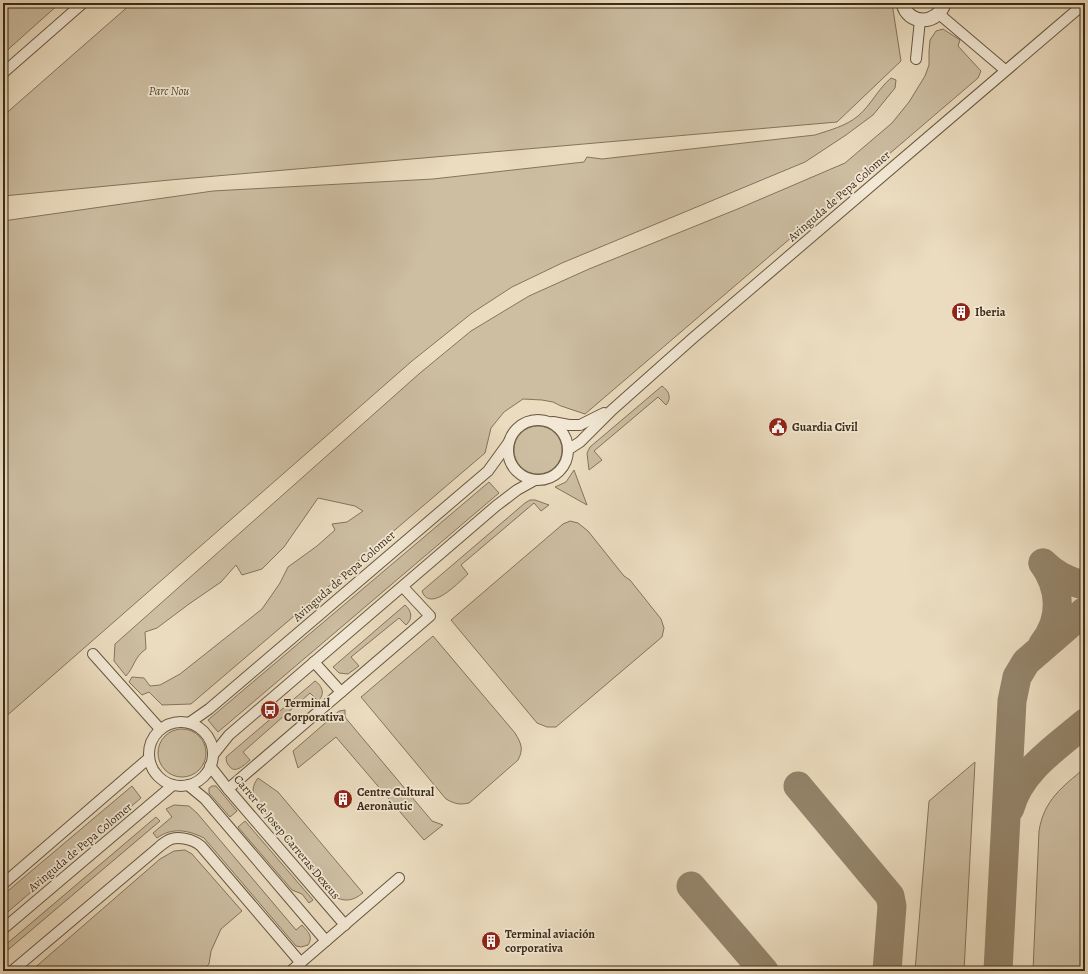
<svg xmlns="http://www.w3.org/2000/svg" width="1088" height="974" font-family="Alegreya,serif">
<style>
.green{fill:#cdbea2;stroke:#84745c}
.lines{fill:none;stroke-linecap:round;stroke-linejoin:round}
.taxiway{stroke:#94846a;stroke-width:29}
.minor-casing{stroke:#685740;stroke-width:12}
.tertiary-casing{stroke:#685740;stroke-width:15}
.minor{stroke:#f2e8d5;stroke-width:10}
.tertiary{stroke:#f2e8d5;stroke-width:13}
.labels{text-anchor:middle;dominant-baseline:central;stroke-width:3.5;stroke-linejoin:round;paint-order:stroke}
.park-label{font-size:12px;font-style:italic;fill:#594831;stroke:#f2e8d5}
.street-label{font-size:12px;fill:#3c2b15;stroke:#f2e8d5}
.poi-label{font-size:12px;font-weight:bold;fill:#3c2b15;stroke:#f2e8d5;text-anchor:start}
</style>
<rect width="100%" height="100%" fill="#ebdcbf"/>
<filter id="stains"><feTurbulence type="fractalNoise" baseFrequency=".005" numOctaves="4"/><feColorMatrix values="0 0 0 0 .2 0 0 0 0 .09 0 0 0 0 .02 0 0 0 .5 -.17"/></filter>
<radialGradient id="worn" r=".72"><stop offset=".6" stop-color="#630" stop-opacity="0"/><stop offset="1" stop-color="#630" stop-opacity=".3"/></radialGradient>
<g class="green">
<polygon points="3,3 60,3 3,54"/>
<polygon points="132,3 892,3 901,61 837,122 170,180 3,196 3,116"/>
<path d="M 943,29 L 960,40 L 958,46 L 981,71 L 978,78 L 585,414 L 561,406 L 553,402 L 542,400 L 523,399 L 504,412 L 491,428 L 485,453 L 191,704 L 162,705 L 149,692 L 142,695 L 129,682 L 132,677 L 144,678 L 150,686 L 160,685 L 180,674 L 262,609 L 280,583 L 288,567 L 317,546 L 335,530 L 332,524 L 347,522 L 363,511 L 355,506 L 318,498 L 284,547 L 262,569 L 242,575 L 236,565 L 221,582 L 189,604 L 157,628 L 145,632 L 146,649 C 134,657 135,666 126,676 L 114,661 L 115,644 L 420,373 L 471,331 L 529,296 L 589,269 L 740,208 L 845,163 L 892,123 L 909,102 L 925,76 L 929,65 L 929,52 L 930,40 L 936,31 Z"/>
<path d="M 891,78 L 896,80 L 895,88 L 873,115 L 846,135 L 805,162 L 562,263 L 512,287 L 472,313 L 412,361 L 3,719 L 3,221 L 213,191 L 433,179 L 584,162 L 587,157 L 602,159 L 815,135 C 830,130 846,126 858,116 C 871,105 878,89 891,78 Z"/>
<path d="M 662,386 C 669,391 672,398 666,405 L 658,397 L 594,451 L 602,460 L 589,470 L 587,453 L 590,447 Z"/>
<circle cx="538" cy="450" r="24"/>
<polygon points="574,470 587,505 555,487 566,482"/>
<polygon points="489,482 499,493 218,732 208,720"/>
<path d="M 530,500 L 535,500 L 549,505 L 541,511 L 534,503 L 461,565 L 468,574 C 460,581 430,614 422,591 L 525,503 Z"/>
<polygon points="570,521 578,523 588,531 624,576 630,580 661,619 664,628 662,637 556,727 547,727 537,723 451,620 563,524"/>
<path d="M 405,605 C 412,611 413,619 406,625 L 399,618 L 351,657 L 359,666 L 348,674 L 339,673 L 333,667 Z"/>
<path d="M 433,636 L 515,733 C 521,743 524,749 518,760 L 469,803 C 459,805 455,804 446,799 L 361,697 Z"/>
<path d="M 315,681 C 323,686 325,695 318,701 L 310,693 L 243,752 L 250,760 C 245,764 236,774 230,767 C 227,764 226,761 226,757 Z"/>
<polygon points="345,710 345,717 349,722 432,821 443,825 424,840 336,737 298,768 293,751 339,711"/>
<circle cx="182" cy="753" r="24"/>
<polygon points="975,762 964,971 915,971 929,801"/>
<path d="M 1085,768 L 1085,971 L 1033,971 L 1039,831 C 1044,800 1062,787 1085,768 Z"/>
<path d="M 258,778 L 278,792 L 363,893 C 354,900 347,902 337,898 L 255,801 C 252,792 252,786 258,778 Z"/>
<polygon points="132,786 141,798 3,916 3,895"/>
<polygon points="212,786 216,786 237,811 230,817 209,793 209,788"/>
<path d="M 174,805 L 189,806 L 197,813 L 296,930 L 302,925 C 307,931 314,936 308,945 L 301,947 L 296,946 L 204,838 C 188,830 172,827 157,838 L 153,833 L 172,817 L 166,809 Z"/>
<polygon points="156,817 160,821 3,954 3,947"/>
<polygon points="245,821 313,900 309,903 302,894 292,890 238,827"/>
<polygon points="185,850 192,854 242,911 221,929 211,951 209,964 202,971 31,971 160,859 174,851"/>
</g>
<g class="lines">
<g class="taxiway">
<path d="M 1043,563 C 1061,588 1063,619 1043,644"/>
<path d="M 1043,563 C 1055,575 1068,582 1085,585"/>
<polyline points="798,786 890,896 892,906 887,971"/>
<path d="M 1010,808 C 1020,770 1057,747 1085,723"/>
<polyline points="691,886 764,971"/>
<polyline points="998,971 1012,701 1017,677 1026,662 1085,611"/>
</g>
<g class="minor-casing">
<g id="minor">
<polyline points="939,14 1005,70"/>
<polyline points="916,59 920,20"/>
<polyline points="3,73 83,3"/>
<circle cx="538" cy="450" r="30"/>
<polyline points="553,422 569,425 580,425 604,413"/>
<polyline points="569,449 580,442 612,410 693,338 1085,3"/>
<polyline points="93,654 160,729"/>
<polyline points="314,662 341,692"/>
<circle cx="181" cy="754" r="32"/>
<polyline points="189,723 209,709 488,471 509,442"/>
<polyline points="213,755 229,735 496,506 517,490 535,480"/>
<polyline points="210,766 228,789 345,925"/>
<polyline points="188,785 205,799 326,941"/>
<polyline points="228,789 430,616 403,587"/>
<polyline points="3,884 149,758"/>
<polyline points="3,929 173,785"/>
<path d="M 12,971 L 159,847 C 161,845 164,843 167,841 C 176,835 193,839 201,846 L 301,963"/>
<polyline points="291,971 399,878"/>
</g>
</g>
<g class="tertiary-casing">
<path id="tertiary" d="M 903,3 C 907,26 939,25 944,3"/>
</g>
<use href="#minor" class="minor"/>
<use href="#tertiary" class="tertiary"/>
</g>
<defs>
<g id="building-disc" transform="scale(1)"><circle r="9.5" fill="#8f2418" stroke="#f2e8d5"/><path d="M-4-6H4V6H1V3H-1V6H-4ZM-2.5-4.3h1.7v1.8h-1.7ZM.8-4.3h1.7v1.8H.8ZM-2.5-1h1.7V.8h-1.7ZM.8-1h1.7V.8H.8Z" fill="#fff"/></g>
<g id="civic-disc" transform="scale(1)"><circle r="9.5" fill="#8f2418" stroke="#f2e8d5"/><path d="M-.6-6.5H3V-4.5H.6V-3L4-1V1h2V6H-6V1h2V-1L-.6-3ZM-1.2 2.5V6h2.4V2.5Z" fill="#fff"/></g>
<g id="bus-disc" transform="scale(1)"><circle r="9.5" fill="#8f2418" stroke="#f2e8d5"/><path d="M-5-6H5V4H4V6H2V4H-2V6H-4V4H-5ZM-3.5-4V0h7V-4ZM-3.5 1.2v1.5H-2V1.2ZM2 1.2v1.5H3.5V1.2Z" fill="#fff"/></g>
</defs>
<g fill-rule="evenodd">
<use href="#building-disc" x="961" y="312"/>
<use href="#civic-disc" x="778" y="427"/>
<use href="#bus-disc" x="270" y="710"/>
<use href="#building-disc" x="343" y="799"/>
<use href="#building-disc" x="491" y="941"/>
</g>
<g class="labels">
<g class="park-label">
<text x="169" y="91">Parc Nou</text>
</g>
<g class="street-label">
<text transform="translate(839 196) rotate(-41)">Avinguda de Pepa Colomer</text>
<text transform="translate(344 576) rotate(-41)">Avinguda de Pepa Colomer</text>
<text transform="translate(287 837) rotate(50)">Carrer de Josep Carreras Dexeus</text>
<text transform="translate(80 847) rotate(-40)">Avinguda de Pepa Colomer</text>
</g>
<g class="poi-label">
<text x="975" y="312">Iberia</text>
<text x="792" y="427">Guardia Civil</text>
<text x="284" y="703">Terminal<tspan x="284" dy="14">Corporativa</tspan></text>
<text x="357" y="792">Centre Cultural<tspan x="357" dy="14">Aeronàutic</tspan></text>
<text x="505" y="934">Terminal aviación<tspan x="505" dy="14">corporativa</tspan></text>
</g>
</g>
<rect width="1088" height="974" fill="none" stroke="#ebdcbf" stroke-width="16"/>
<rect x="4" y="4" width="1080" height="966" fill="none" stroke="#3c2b15" stroke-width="2"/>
<rect x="8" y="8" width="1072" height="958" fill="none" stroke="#3c2b15"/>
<rect width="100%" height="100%" filter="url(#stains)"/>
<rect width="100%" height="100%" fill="url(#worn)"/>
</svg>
